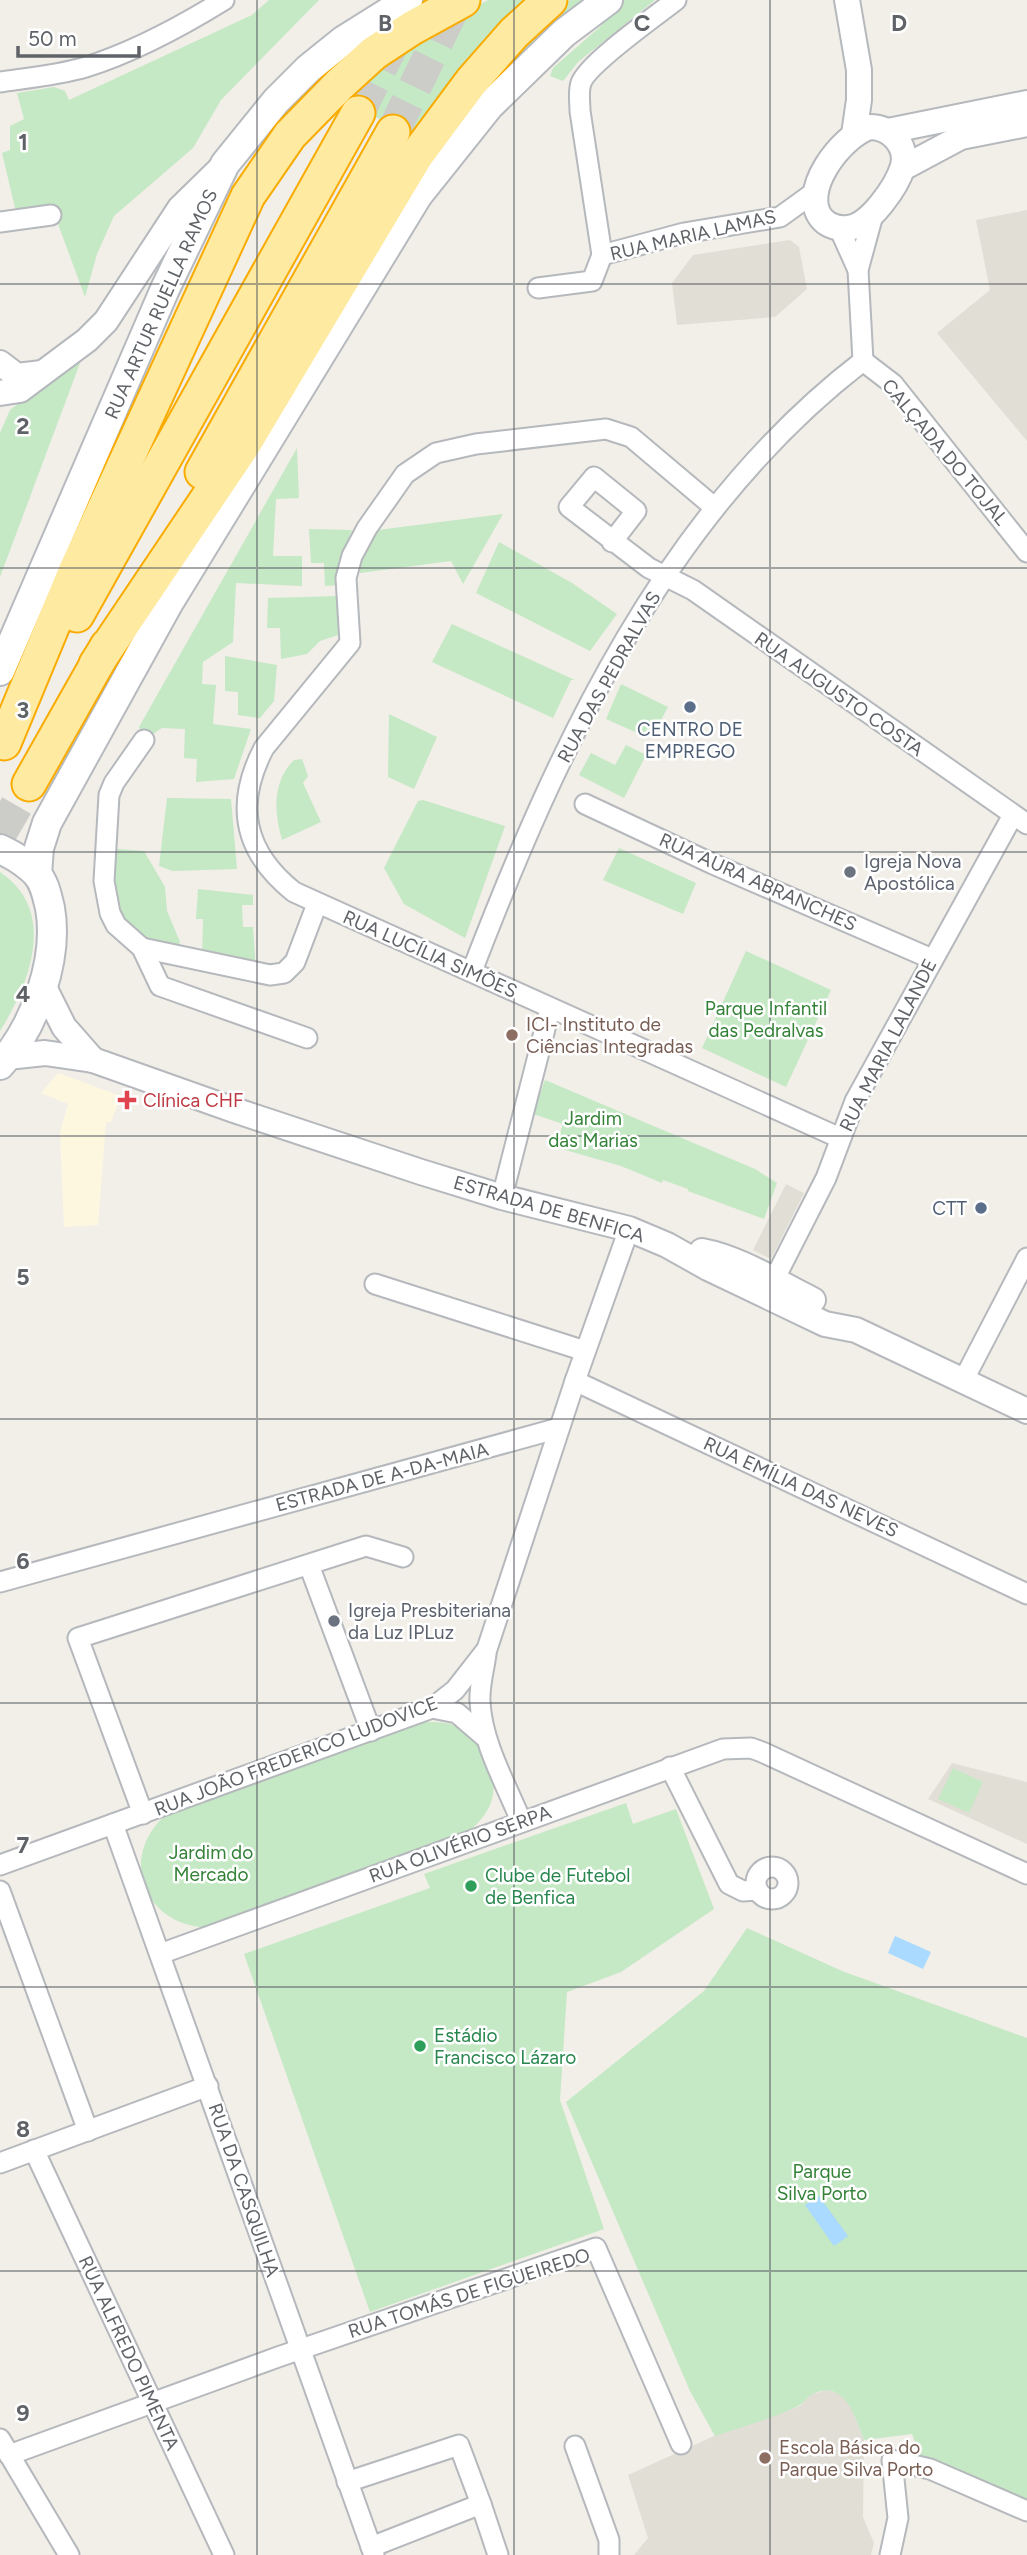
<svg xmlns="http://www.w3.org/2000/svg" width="1027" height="2555" font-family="Figtree,sans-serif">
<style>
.commercial{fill:#fef7e0}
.education{fill:#e1ded6}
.green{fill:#c5e8c5}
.water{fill:#aadaff}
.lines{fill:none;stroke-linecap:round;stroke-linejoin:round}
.trunk-tunnel{stroke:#ccccc8;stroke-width:33;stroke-dasharray:33 17;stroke-linecap:butt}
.minor-casing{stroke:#b5b8bc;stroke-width:23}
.tertiary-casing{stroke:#b5b8bc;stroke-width:28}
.secondary-casing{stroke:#b6babf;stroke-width:32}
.trunk-casing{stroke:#f9ab00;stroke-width:37}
.minor{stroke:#fff;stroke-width:19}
.tertiary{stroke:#fff;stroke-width:24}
.secondary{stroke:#fff;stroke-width:28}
.trunk{stroke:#feeaa1;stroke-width:33}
.grid{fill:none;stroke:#5f6368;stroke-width:2;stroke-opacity:0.55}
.service-dot{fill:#5c6f8a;stroke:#fff;stroke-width:2.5}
.worship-dot{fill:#6b7280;stroke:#fff;stroke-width:2.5}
.education-dot{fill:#8d6e63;stroke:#fff;stroke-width:2.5}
.health-dot{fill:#e0444e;stroke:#fff;stroke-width:2.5}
.leisure-dot{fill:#2e9e5b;stroke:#fff;stroke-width:2.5}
.labels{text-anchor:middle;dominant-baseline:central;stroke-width:5;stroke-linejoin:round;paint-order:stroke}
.street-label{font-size:19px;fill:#5f6368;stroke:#fff}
.service-label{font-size:19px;fill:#4e5e75;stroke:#fff}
.worship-label{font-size:19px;fill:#5b616d;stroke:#fff;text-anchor:start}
.park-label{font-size:19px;fill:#348238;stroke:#fff}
.education-label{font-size:19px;fill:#785e54;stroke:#fff;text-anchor:start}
.health-label{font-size:19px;fill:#be3a42;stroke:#fff;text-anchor:start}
.leisure-label{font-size:19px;fill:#27864d;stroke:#fff;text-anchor:start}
.grid-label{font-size:23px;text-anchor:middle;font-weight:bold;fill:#5f6368;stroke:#fff;stroke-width:5;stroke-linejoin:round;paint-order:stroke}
</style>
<rect width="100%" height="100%" fill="#f1efe8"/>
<polygon class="commercial" points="58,1073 121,1096 111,1122 106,1122 98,1225 64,1227 60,1132 68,1104 41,1093"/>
<g class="education">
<polygon points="1027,210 1027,441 937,333 990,290 976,220"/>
<polygon points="790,240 799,247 807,289 775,317 677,325 672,283 693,255"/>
<polygon points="786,1184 804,1193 771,1259 753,1250"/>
<polygon points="952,1763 1027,1782 1027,1844 928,1799"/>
<polygon points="826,2390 842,2394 852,2408 864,2440 863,2517 874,2543 871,2555 634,2555 648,2538 628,2475 714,2436 800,2406 810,2395"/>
</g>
<g class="green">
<polygon points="269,0 319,0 221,100 193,148 114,216 97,254 85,297 51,205 16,212 2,153 10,150 10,126 24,119 17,93 54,87 65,91 69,100 252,15"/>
<polygon points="488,0 531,0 471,57 413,138 340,97 395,54"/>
<polygon points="570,0 586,0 427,151 539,26"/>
<polygon points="623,0 655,0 578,62 563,81 550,76 553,68 602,25 596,19"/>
<polygon points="83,355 0,577 0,433 10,410 78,356"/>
<polygon points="297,448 299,498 276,499 273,556 302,556 302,586 236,583 233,642 203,662 202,684 216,685 213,724 251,729 234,779 196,782 197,759 184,758 185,729 162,728 144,740 139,727"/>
<polygon points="503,514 463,584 451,561 360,573 360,555 370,531"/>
<polygon points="309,529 352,530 345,548 338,585 325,586 324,563 311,563"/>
<polygon points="499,542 572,583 617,614 590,651 476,593"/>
<polygon points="337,596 338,635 320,641 307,654 281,659 280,628 267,628 268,598"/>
<polygon points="452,624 575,680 571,680 553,718 432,662"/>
<polygon points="225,656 277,665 274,701 260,718 238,715 238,692 225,691"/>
<polygon points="621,684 668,707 656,729 642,735 606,719"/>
<polygon points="389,714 437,737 414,789 388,777"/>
<polygon points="626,745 646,755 624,798 579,775 591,753 615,765"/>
<path d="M 302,759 L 308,776 L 303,783 L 321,822 L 282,840 C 274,812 272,782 294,760 Z"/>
<polygon points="167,798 231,799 237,869 173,871 159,866"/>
<polygon points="423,800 505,826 465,938 404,904 384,868 418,801"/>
<polygon points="106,848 144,851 165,887 167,911 180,942 175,956 116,925"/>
<polygon points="619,848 696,883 683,914 603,880"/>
<path d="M 0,872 C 58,911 30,983 0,1031 Z"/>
<polygon points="198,889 253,895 253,905 242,905 243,927 253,927 256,973 202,962 203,919 196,919"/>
<polygon points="746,951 831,990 786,1087 702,1048"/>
<polygon points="545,1080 755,1169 777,1183 764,1219 688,1191 688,1189 663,1180 662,1183 621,1166 555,1147 563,1124 533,1114"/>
<path d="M 424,1722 C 460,1721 473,1730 487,1763 C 500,1792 493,1809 470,1831 L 209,1928 C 137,1925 116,1847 176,1807 Z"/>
<polygon points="953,1768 983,1782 969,1813 938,1799"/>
<polygon points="626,1803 633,1824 676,1809 714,1909 621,1972 567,1992 560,2100 604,2229 370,2312 244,1954 430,1888 424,1874"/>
<path d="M 747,1928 L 842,1971 L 1027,2038 L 1027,2500 L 921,2457 L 912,2434 L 864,2440 C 855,2417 845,2379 813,2394 C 806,2397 803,2405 796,2407 C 770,2419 742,2427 715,2436 L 690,2391 L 566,2102 L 704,1991 Z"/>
</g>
<g class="water">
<polygon points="895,1936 931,1952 923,1969 888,1953"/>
<polygon points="819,2196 848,2236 834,2246 805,2205"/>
</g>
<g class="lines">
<g class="trunk-tunnel">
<polyline points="358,113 399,31"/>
<polyline points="393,132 457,0"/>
<polyline points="0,834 29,784"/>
</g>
<g class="minor-casing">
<g id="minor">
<path d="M 0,82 C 28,78 59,75 86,67 C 134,52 182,26 224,0"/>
<polyline points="873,215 858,270 863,361 893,384 1027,552"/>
<polyline points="0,222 51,215"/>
<polyline points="839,228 858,270"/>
<polyline points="602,255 684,233 780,217 816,191"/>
<path d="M 538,288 L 592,281 L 602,255 L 580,111 C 580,102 578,92 581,83 C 588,63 656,16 676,0"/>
<path d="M 714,507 L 631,437 L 606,429 L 476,444 L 436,453 L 405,474 L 367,528 L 352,556 L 346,578 L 350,643 L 264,748 C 234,805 244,852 294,892 L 840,1138"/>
<polyline points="612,542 636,511 594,477 569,507 649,568 693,590 1027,824"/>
<polyline points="144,740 114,783 109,795 104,881 110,913 116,925 142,948 160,986 307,1038"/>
<polyline points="585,804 713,864 932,959"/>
<polyline points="142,948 270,975 284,973 295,962 317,904"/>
<path d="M 472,971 C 559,745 666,512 863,361"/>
<polyline points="502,1197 550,1009"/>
<polyline points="774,1280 826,1178 855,1101 1013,815"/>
<polyline points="375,1284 585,1351"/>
<polyline points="575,1381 1027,1594"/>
<polyline points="963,1381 1027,1258"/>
<polyline points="309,1565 371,1731"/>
<polyline points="0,1582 559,1428"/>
<path d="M 486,1654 C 484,1670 479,1686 480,1702 C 482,1743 506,1784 521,1821"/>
<polyline points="432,1708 457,1713 486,1738"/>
<polyline points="670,1767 729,1884 743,1891 757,1890"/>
<polyline points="143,1814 78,1638 366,1546 403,1557"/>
<polyline points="113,1824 374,2555"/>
<polyline points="0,1865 432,1708 455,1690 487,1649 575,1381 629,1229"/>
<circle cx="772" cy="1883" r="16"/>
<polyline points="0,1891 88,2131"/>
<polyline points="160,1954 723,1749 751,1748 762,1752 1027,1874"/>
<polyline points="34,2150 224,2555"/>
<polyline points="0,2163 208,2086"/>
<polyline points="0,2439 69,2555"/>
<polyline points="575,2446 609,2540 609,2555"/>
<polyline points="9,2455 278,2357 596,2248 681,2444"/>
<polyline points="347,2482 459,2445 481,2504 371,2547"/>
<polyline points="481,2504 498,2555"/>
<polyline points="890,2555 898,2518 892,2460 930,2469 1027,2511"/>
</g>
</g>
<g class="tertiary-casing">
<g id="tertiary">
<polyline points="847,0 859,70 859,100 854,134"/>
<path d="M 870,127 C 890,127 908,145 903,166 C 897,186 870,226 848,228 C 839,229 829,226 823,220 C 797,193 842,135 870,127 Z"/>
<polyline points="888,131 1027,103"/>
<polyline points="903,168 961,137 1027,124"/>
<polyline points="0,363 17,376 42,373"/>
<polyline points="0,393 20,390 87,340 106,321 180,208 222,167"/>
<polyline points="43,985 64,1027 93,1060"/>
<polyline points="7,1057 45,1053 93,1060 234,1110 421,1172 502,1197 629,1229 667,1245 708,1268 825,1324 856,1330 1027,1411"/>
<path d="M 702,1251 C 740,1258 778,1283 813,1300"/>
</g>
</g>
<g class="secondary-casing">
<g id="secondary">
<polyline points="0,671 165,289 225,164 276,101 308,69 344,40 408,0"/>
<path d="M 0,849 C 13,855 26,863 36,873 C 45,883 47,896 50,908 C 59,959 35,1027 0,1065"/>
<polyline points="37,874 39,848 47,823 168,604 418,195 489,106 564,33 608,0"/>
</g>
</g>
<g class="trunk-casing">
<g id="trunk">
<polyline points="202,472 393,132"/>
<polyline points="77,615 358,113"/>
<polyline points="96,664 244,444 416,156 471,82 514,33 550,0"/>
<polyline points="4,743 75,572 248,196 290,135 340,84 374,53 412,28 463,0"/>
<polyline points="29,784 107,646"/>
</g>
</g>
<use href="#minor" class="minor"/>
<use href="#tertiary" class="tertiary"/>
<use href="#secondary" class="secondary"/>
<use href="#trunk" class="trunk"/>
</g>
<path class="grid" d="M 257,0 L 257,2555M 514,0 L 514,2555M 770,0 L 770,2555M 0,284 L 1027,284M 0,568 L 1027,568M 0,852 L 1027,852M 0,1136 L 1027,1136M 0,1419 L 1027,1419M 0,1703 L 1027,1703M 0,1987 L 1027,1987M 0,2271 L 1027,2271"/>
<g class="service-dot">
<circle cx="690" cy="707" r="7"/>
<circle cx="981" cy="1208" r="7"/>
</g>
<g class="worship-dot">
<circle cx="850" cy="872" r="7"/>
<circle cx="334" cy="1621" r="7"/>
</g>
<g class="education-dot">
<circle cx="512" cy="1035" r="7"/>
<circle cx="765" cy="2458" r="7"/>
</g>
<path class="health-dot" d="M123.5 1089.5h7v7h7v7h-7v7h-7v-7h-7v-7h7z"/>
<g class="leisure-dot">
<circle cx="471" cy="1886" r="7"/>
<circle cx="420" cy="2046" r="7"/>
</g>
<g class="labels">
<g class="street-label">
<text transform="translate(693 235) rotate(-13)">RUA MARIA LAMAS</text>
<text transform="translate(161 304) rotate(-66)">RUA ARTUR RUELLA RAMOS</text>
<text transform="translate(945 452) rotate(50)">CALÇADA DO TOJAL</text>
<text transform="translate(609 677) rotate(-61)">RUA DAS PEDRALVAS</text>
<text transform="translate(839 694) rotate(35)">RUA AUGUSTO COSTA</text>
<text transform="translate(758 882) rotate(24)">RUA AURA ABRANCHES</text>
<text transform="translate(430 954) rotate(24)">RUA LUCÍLIA SIMÕES</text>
<text transform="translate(888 1045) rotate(-63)">RUA MARIA LALANDE</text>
<text transform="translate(549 1209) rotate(16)">ESTRADA DE BENFICA</text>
<text transform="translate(382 1477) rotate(-15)">ESTRADA DE A-DA-MAIA</text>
<text transform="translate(801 1487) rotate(25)">RUA EMÍLIA DAS NEVES</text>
<text transform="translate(296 1756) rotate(-21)">RUA JOÃO FREDERICO LUDOVICE</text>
<text transform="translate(460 1844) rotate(-20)">RUA OLIVÉRIO SERPA</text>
<text transform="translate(244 2190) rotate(71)">RUA DA CASQUILHA</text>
<text transform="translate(469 2293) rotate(-18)">RUA TOMÁS DE FIGUEIREDO</text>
<text transform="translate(129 2353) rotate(65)">RUA ALFREDO PIMENTA</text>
</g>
<g class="service-label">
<text x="690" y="729">CENTRO DE<tspan x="690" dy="22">EMPREGO</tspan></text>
<text x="967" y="1208" text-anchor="end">CTT</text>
</g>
<g class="worship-label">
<text x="864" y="861">Igreja Nova<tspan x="864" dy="22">Apostólica</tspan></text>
<text x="348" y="1610">Igreja Presbiteriana<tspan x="348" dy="22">da Luz IPLuz</tspan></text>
</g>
<g class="park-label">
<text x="766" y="1008">Parque Infantil<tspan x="766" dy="22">das Pedralvas</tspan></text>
<text x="593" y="1118">Jardim<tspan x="593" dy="22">das Marias</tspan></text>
<text x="211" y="1852">Jardim do<tspan x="211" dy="22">Mercado</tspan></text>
<text x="822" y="2171">Parque<tspan x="822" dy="22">Silva Porto</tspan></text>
</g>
<g class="education-label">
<text x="526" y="1024">ICI- Instituto de<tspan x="526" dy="22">Ciências Integradas</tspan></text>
<text x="779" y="2447">Escola Básica do<tspan x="779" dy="22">Parque Silva Porto</tspan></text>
</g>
<g class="health-label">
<text x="143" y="1100">Clínica CHF</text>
</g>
<g class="leisure-label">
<text x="485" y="1875">Clube de Futebol<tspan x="485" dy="22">de Benfica</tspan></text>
<text x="434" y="2035">Estádio<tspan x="434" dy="22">Francisco Lázaro</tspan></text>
</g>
</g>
<g class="grid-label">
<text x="385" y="31">B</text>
<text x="642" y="31">C</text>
<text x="899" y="31">D</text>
<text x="23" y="150">1</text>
<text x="23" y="434">2</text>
<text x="23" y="718">3</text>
<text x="23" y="1002">4</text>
<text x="23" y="1285">5</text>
<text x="23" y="1569">6</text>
<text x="23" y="1853">7</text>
<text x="23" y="2137">8</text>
<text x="23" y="2421">9</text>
</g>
<path d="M18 46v10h121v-10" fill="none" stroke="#5f6368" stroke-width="3.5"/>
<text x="28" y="46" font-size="21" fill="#5f6368" stroke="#ffffff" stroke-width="5" paint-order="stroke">50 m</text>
</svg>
